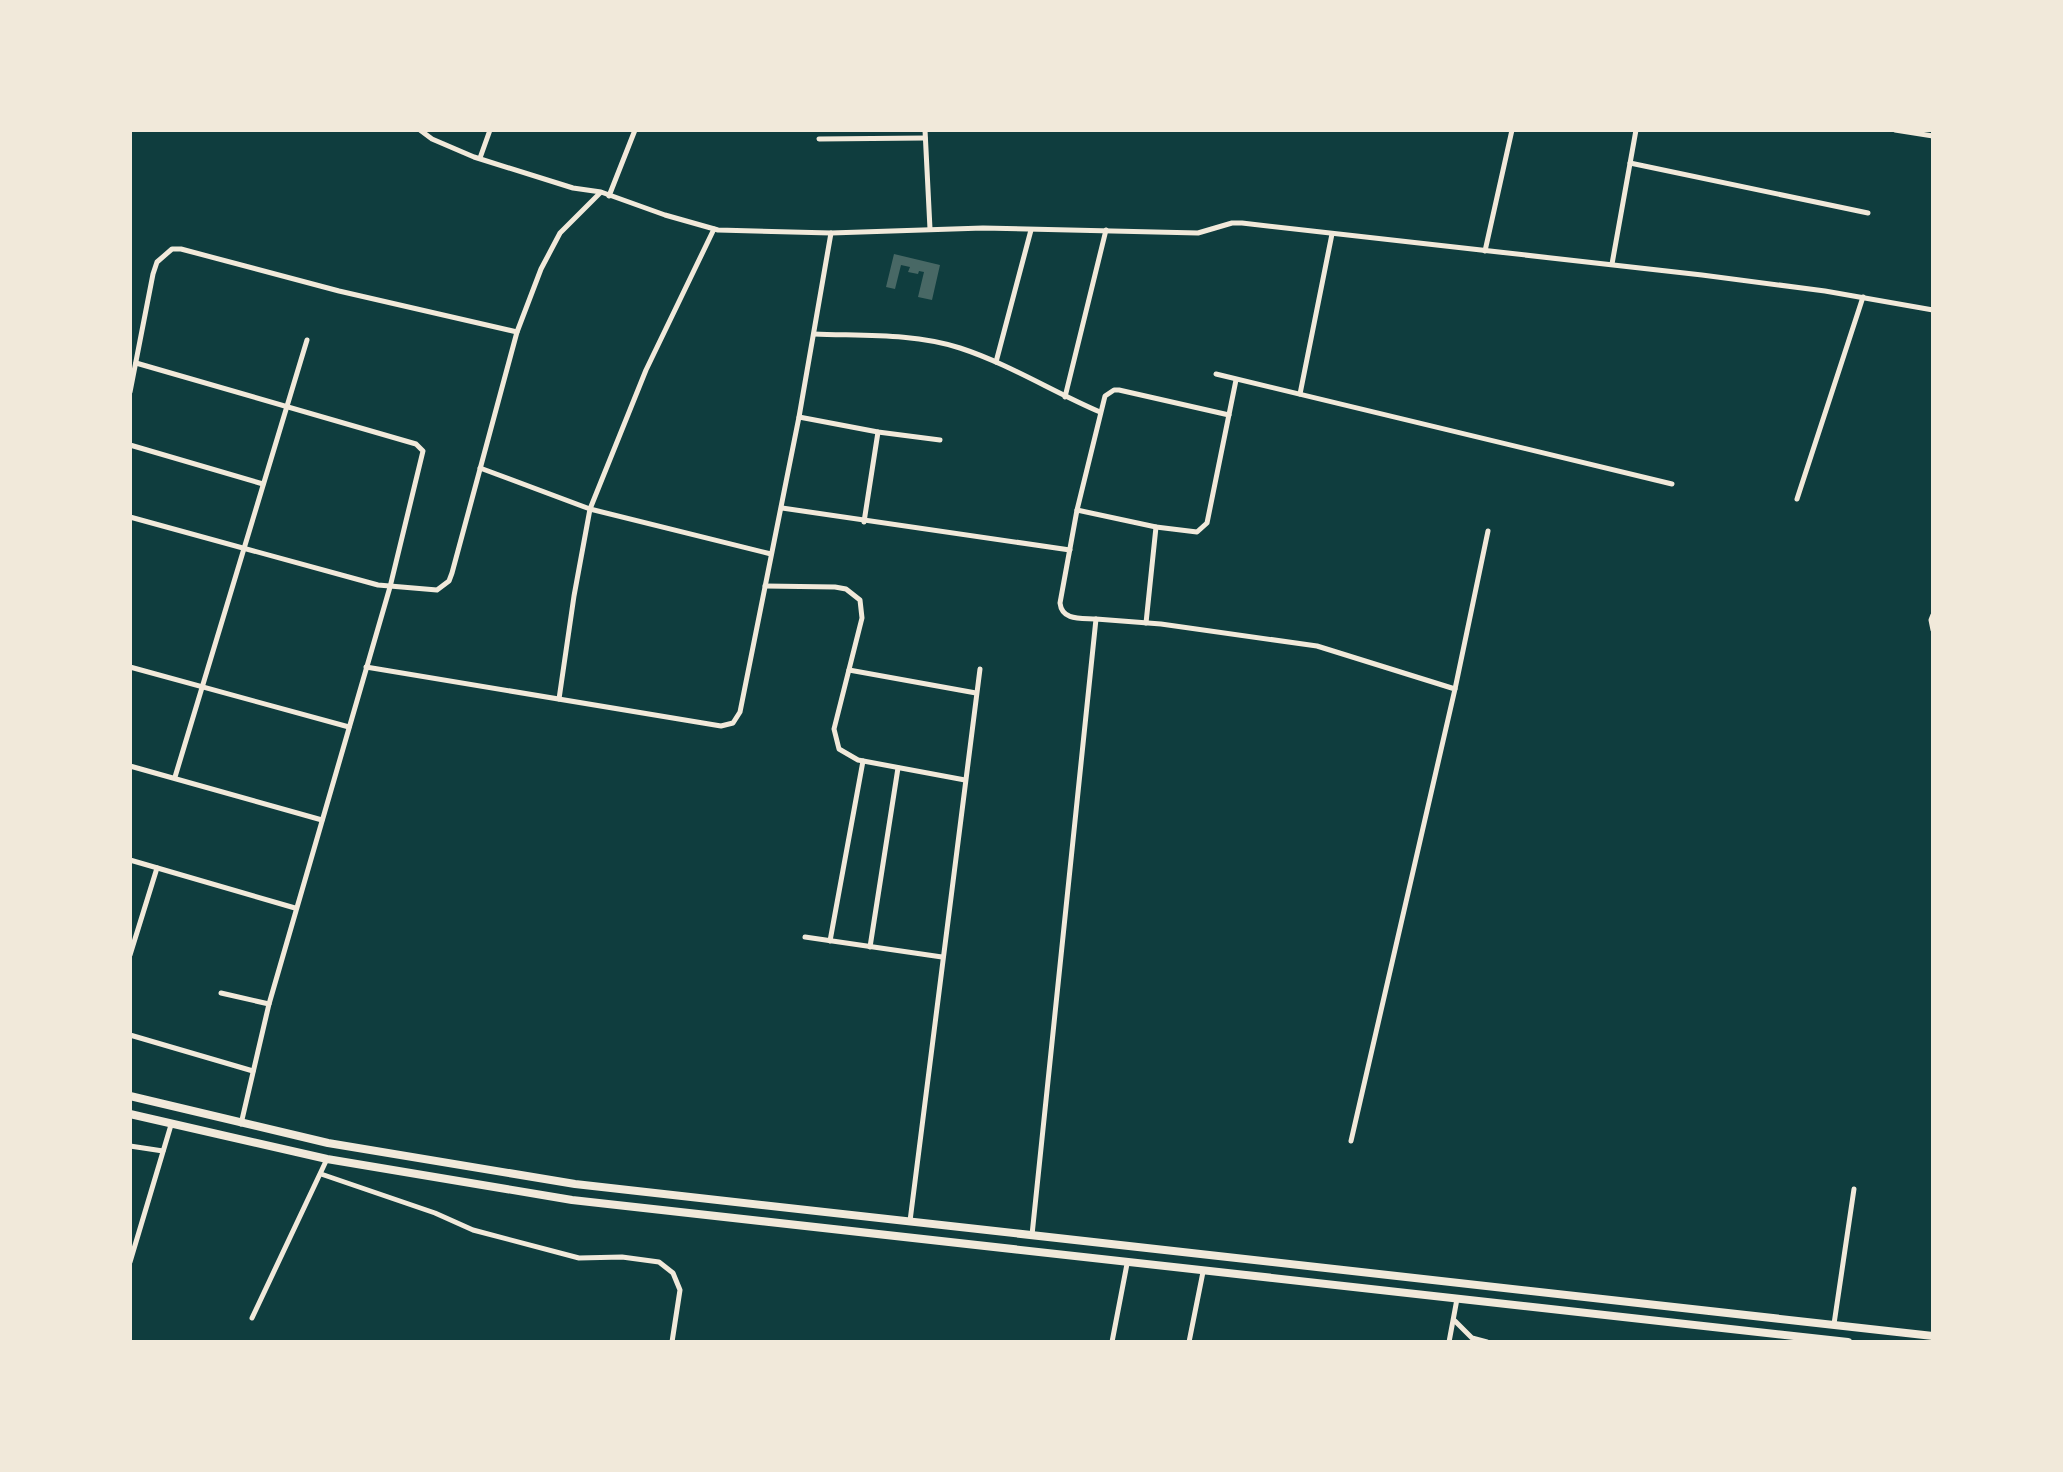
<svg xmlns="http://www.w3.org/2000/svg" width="2063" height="1472" font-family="Literata,serif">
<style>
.building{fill:#486865}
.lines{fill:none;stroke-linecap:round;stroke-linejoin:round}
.minor{stroke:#f1e9da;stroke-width:5}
.trunk{stroke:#f1e9da;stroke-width:8}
</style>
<rect width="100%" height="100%" fill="#0f3d3e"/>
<polygon class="building" points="894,254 940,265 932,300 918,297 924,272 919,271 918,274 908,272 910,267 901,265 895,289 886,287"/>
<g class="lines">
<g class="minor">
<polyline points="420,130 432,139 474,157 573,188 601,192 665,215 718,230 831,233 983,228 1198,233 1232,223 1242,223 1702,275 1825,291 1933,310"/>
<polyline points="925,130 930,229"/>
<polyline points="1895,130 1933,136"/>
<polyline points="819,139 925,138"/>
<polyline points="480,158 490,130"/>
<polyline points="1630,163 1868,213"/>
<polyline points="609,196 635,130"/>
<polyline points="1485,251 1512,130"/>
<polyline points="1612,264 1636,130"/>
<path d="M 814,334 C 862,336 913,333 960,348 C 1009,364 1053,392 1100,412"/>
<polyline points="996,362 1031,230"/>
<polyline points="136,363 416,444 423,451 390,587 269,1004 241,1124"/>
<polyline points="1216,374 1672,484"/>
<polyline points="130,392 153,274 157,262 172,249 181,249 339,291 517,332"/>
<polyline points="1300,394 1332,234"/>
<polyline points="1065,397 1106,230"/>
<polyline points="799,417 878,432 940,440"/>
<polyline points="130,445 263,484"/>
<polyline points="480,468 590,509 771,554"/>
<polyline points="1797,499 1863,297"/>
<polyline points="782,508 1070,550"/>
<polyline points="1077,510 1156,527 1197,532 1207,523 1236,380"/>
<polyline points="130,517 378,585 437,590 449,581 452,573 517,332 541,269 560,233 600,193"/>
<polyline points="864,522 878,432"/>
<polyline points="765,586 835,587 846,589 860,600 862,618 834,729 839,749 858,760 965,780"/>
<polyline points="1933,615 1931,620 1933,630"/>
<path d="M 1096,619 C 1081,618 1062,621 1060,603 L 1077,510 L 1105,396 L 1114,390 L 1119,390 L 1229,415"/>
<polyline points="1146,623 1156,527"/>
<polyline points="130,667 349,727"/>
<polyline points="366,667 721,726 733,723 740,712 799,417 831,233"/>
<polyline points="849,670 976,693"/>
<polyline points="1455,689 1488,531"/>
<polyline points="559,699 574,596 590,509 646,370 714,229"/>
<polyline points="130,766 322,820"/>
<polyline points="175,777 307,340"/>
<polyline points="130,860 295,908"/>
<polyline points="805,937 942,957"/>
<polyline points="830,941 863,761"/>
<polyline points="870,947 898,768"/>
<polyline points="130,955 157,868"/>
<polyline points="221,993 269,1004"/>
<polyline points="130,1035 253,1071"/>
<polyline points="130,1146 163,1151"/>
<polyline points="321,1174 435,1213 473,1230 579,1258 622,1257 659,1262 673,1273 680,1290 672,1342"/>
<polyline points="910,1221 980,669"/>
<polyline points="1032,1235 1096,619 1161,624 1317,646 1455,689 1351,1141"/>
<polyline points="130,1262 171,1125"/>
<polyline points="252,1318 327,1159"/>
<polyline points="1455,1321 1472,1338 1487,1342"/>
<polyline points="1834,1324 1854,1189"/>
<polyline points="1112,1342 1127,1264"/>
<polyline points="1189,1342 1203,1272"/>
<polyline points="1449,1342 1457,1299"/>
</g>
<g class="trunk">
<polyline points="130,1096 328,1143 575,1184 1933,1336"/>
<polyline points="130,1114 327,1159 572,1200 1848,1342"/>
</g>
</g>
<rect width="2063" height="1472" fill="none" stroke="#f1e9da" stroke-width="264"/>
</svg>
